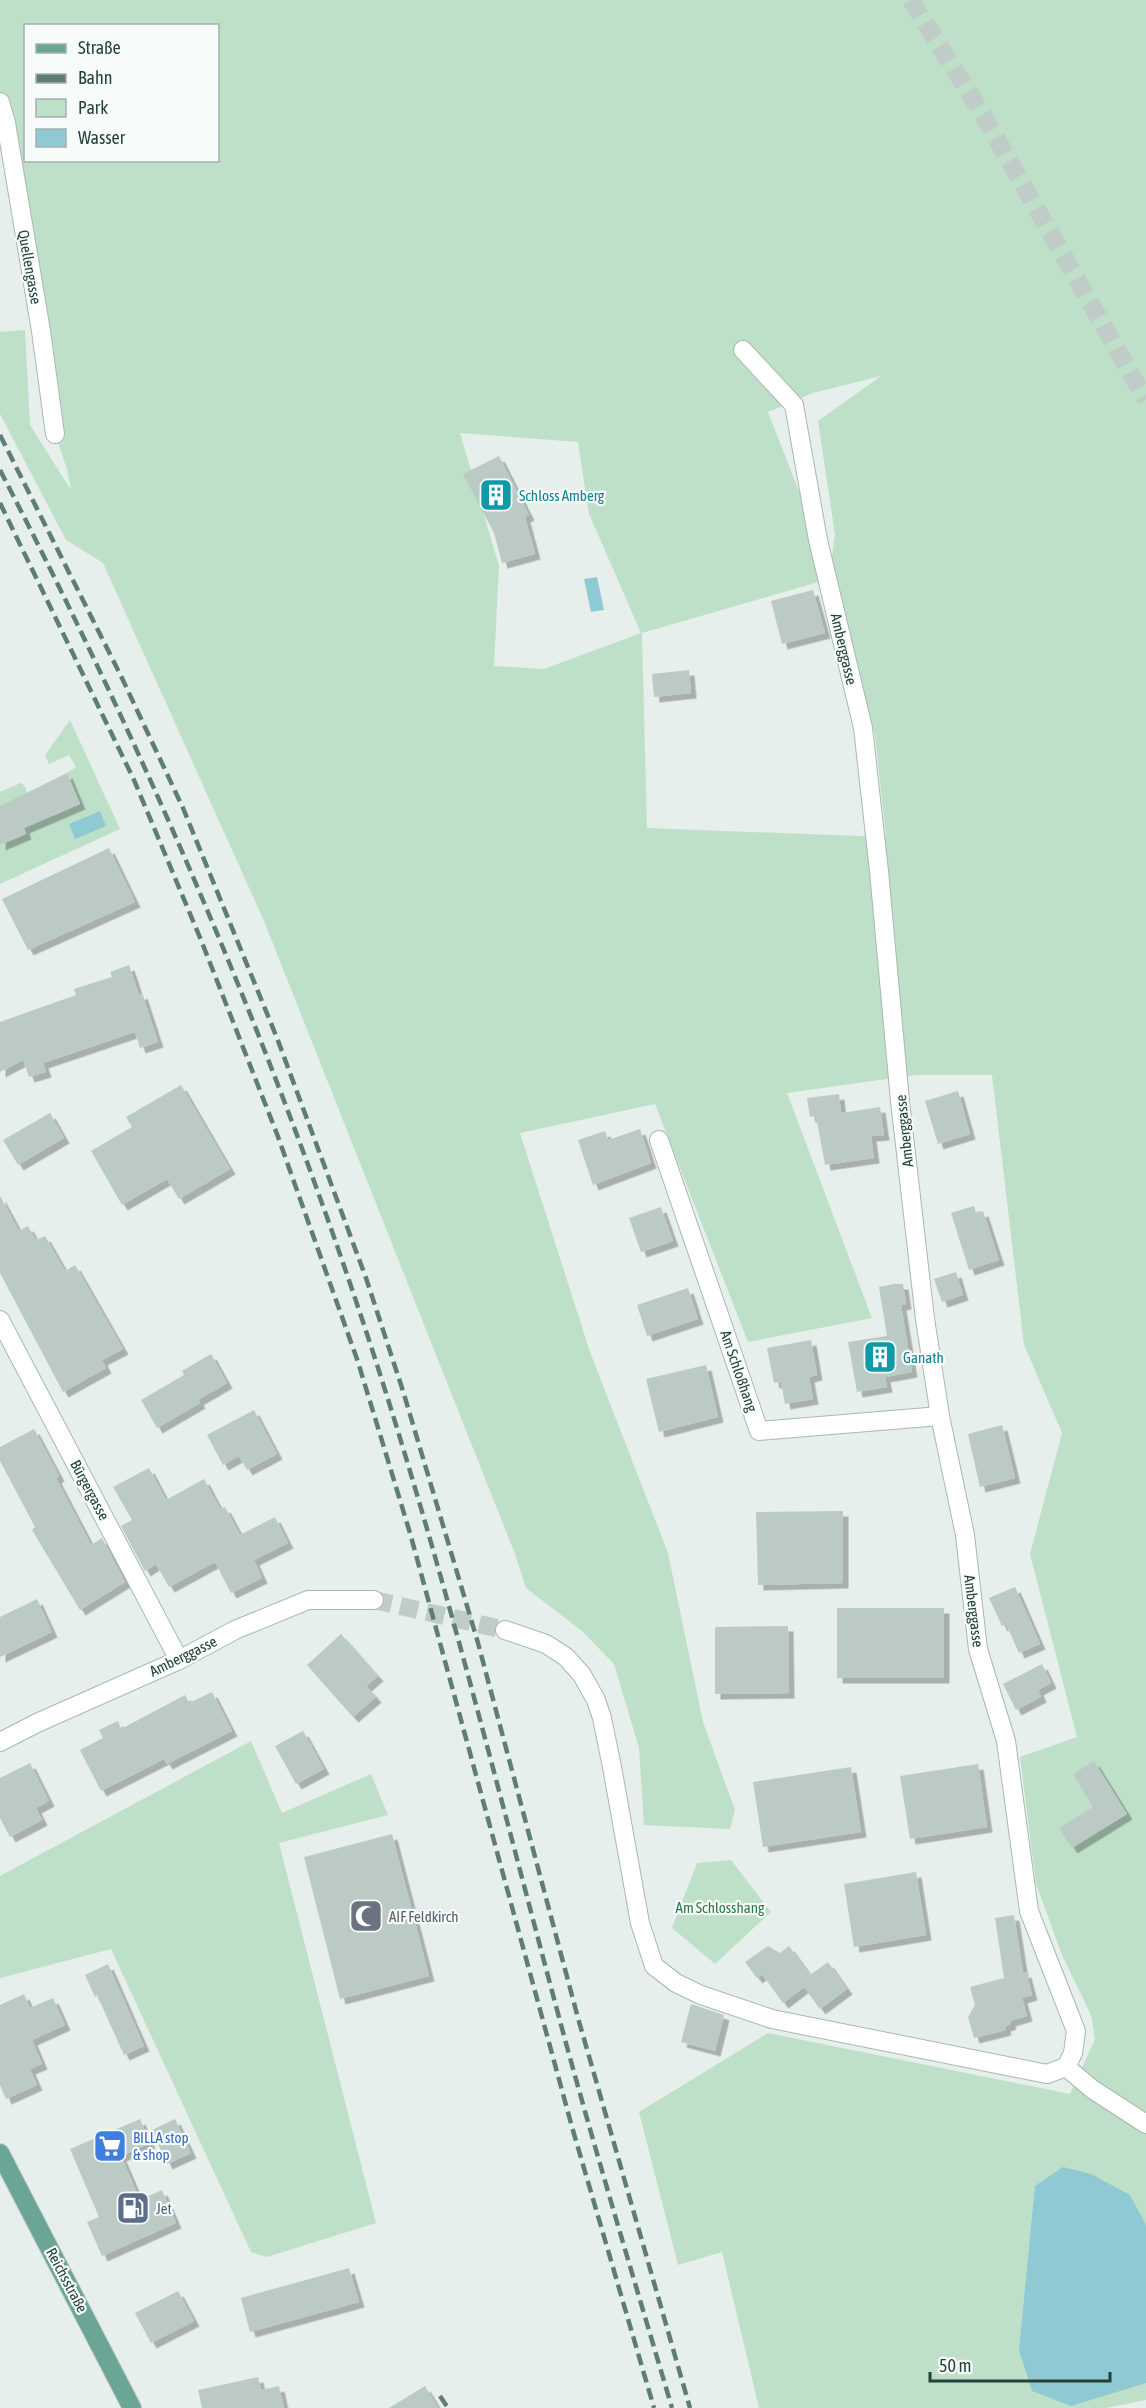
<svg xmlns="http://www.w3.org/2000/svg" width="1146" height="2408" font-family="'Asap Condensed',sans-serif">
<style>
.green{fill:#bfe0c8;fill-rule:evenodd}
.water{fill:#8ec9d4}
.building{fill:#bbcac4;filter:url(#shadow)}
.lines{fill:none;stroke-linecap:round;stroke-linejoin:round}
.minor-tunnel{stroke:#bfccc8;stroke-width:18;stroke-dasharray:18 9;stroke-linecap:butt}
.motorway-tunnel{stroke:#bfccc8;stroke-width:18;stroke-dasharray:18 9;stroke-linecap:butt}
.minor-casing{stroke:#a8b8b2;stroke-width:20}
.primary-casing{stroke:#c2cac8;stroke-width:20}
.minor{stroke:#fff;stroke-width:18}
.primary{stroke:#6aa596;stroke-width:18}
.rail{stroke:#5f7d75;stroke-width:4.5;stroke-dasharray:12 6;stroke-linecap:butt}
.labels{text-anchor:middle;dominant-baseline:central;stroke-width:4.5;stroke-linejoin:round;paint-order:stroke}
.street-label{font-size:15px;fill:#24423a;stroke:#f7fbf9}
.culture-label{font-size:15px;fill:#0d838f;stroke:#f7fbf9;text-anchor:start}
.park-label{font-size:15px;fill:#2d7a4b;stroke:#f7fbf9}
.worship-label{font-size:15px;fill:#5b616d;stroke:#f7fbf9;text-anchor:start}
.shop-label{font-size:15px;fill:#366cbe;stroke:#f7fbf9;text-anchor:start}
.service-label{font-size:15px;fill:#4e5e75;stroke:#f7fbf9;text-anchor:start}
</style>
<defs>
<filter id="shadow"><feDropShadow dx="5.5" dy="5.5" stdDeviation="0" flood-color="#0004"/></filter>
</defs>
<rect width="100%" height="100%" fill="#e6efeb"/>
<g class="green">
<path d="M 0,0 L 1146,0 L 1146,2400 L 1106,2408 L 759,2408 L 722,2252 L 678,2265 L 639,2112 L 768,2033 L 1070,2094 L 1095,2039 L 1091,2015 L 1062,1955 L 1036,1884 L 1020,1757 L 1077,1737 L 1030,1554 L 1062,1433 L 1024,1345 L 992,1075 L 915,1075 L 787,1093 L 872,1318 L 748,1342 L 655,1104 L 520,1133 L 590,1352 L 668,1553 L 703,1722 L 735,1810 L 730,1829 L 644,1825 L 639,1748 L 614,1664 L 582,1631 L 526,1588 L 515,1554 L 264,921 L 103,563 L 66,540 L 0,414 L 0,332 L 25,330 L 30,425 L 71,490 L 67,469 L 55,434 L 0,102 ZM 26,26 L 218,26 L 218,160 L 26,160 ZM 881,376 L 818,421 L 835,535 L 829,577 L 818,540 L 768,412 L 813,393 ZM 460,433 L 578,442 L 589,514 L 641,633 L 544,669 L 494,666 L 499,566 ZM 829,579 L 875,736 L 886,837 L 647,828 L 642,633 Z"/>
<polygon points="70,720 120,829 0,884 0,845 26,833 12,801 0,806 0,792 20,783 24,785 31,802 43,796 52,816 80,804 67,773 76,767 69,755 49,764 45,755"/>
<polygon points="251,1741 282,1813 371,1774 388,1815 279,1843 376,2223 267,2257 251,2252 111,1949 0,1978 0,1876"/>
<polygon points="731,1860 771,1912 715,1964 672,1928 697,1863"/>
</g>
<g class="water">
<polygon points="597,577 604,610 591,612 584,579"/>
<polygon points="100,811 106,826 75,839 69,824"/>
<polygon points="1063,2167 1091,2174 1130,2195 1146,2225 1146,2383 1071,2406 1032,2391 1019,2350 1035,2186"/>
</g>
<g class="building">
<polygon points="499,456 529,515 525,517 535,554 502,563 494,533 463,474"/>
<polygon points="813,590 825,633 782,644 771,601"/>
<polygon points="689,670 691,693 654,697 652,674"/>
<polygon points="67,773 80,804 24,828 26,834 0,845 0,806"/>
<polygon points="109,848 135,902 28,950 2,899"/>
<polygon points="129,965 139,995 142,993 158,1042 140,1048 135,1032 43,1063 46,1072 29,1077 23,1060 0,1072 0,1022 76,995 74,989 112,977 110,972"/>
<polygon points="181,1085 230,1169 179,1199 167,1179 122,1205 91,1151 132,1127 126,1117"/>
<polygon points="958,1091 970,1134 938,1144 925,1101"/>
<polygon points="839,1094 841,1113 880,1107 884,1135 871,1136 874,1158 825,1165 816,1116 810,1117 807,1098"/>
<polygon points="50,1113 64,1138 18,1165 3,1140"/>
<polygon points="640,1129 651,1163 593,1185 578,1140 605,1131 608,1140"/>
<polygon points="0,1196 19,1231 28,1226 36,1240 45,1236 65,1271 75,1265 123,1349 102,1360 106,1368 63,1392 0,1273"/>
<polygon points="974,1206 976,1213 983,1211 999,1260 969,1270 951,1213"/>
<polygon points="661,1207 673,1241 641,1252 629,1218"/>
<polygon points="956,1272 963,1295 942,1302 934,1279"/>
<polygon points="894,1284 903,1284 906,1304 901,1305 912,1372 885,1377 887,1387 857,1392 848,1342 887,1336 879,1287"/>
<polygon points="688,1288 698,1319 647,1336 637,1305"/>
<polygon points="811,1340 817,1375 809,1377 813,1399 785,1404 781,1382 774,1383 767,1348"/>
<polygon points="211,1354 227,1383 198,1400 200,1403 157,1428 141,1400 184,1375 182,1371"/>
<polygon points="706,1365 718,1417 659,1432 646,1379"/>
<polygon points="254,1410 277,1454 247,1470 239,1456 223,1465 207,1435"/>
<polygon points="1002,1425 1015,1478 980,1487 968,1434"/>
<polygon points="34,1429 59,1476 56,1478 91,1545 102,1538 125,1582 80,1610 32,1530 35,1527 0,1461 0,1447"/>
<polygon points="149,1468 166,1500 204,1479 220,1509 225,1507 240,1535 275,1517 288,1543 254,1560 262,1578 231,1593 215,1562 169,1587 156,1564 145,1571 121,1526 132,1520 113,1487"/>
<polygon points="843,1511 843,1583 758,1585 756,1512"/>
<polygon points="1015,1587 1040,1644 1019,1653 1006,1624 1002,1626 989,1598"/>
<polygon points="37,1599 52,1632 0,1657 0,1617"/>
<rect x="837" y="1608" width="107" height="70"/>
<polygon points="788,1626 789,1693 715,1694 715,1627"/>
<polygon points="341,1634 378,1676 366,1686 376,1697 353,1717 307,1665"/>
<polygon points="1042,1664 1051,1683 1038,1690 1041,1697 1016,1710 1003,1684"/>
<polygon points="212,1692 232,1731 167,1764 164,1759 101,1791 80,1750 103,1738 99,1730 118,1721 121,1729 185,1695 189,1703"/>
<polygon points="303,1731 324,1769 296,1784 275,1746"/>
<polygon points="1094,1761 1127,1814 1072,1848 1059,1828 1093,1807 1073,1774"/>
<polygon points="30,1763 49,1801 36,1808 42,1820 10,1837 0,1818 0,1778"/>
<polygon points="978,1764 987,1827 910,1839 900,1776"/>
<polygon points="851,1767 861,1832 763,1847 753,1782"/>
<polygon points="392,1834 429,1976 340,1999 304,1857"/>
<polygon points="916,1872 926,1935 854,1947 844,1884"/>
<polygon points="1014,1915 1023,1973 1026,1972 1032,1995 1022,1998 1027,2016 1010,2021 1011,2024 1005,2026 1006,2030 974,2038 968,2017 975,2005 970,1987 1004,1978 995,1918"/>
<polygon points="768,1946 780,1953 789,1946 810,1975 828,1962 847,1989 820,2009 804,1987 783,2003 762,1974 757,1978 745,1962"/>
<polygon points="108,1964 144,2046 124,2055 97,1995 95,1997 85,1975"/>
<polygon points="24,1994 30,2008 53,1998 65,2025 32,2040 42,2064 30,2069 37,2085 6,2099 0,2085 0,2005"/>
<polygon points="691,2004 724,2015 715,2051 681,2042"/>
<polygon points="140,2119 150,2143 121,2156 140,2200 162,2190 176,2223 102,2256 87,2222 99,2217 70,2149"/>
<polygon points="175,2119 191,2153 167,2164 152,2130"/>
<polygon points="349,2268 359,2302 250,2332 241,2298"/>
<polygon points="178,2291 194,2321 151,2343 135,2313"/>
<polygon points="258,2377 261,2390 279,2386 284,2408 202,2408 198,2390"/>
<polygon points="425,2386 438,2408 389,2408"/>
</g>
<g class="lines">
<polyline class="minor-tunnel" points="374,1600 505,1630"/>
<polyline class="motorway-tunnel" points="911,0 983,115 1146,400"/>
<g class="minor-casing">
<g id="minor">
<polyline points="0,102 6,123 41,331 55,434"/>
<polyline points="659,1140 759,1431 940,1416"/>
<polyline points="0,1320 179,1660"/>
<polyline points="505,1630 546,1644 566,1657 582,1675 596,1700 602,1718 612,1767 640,1923 654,1966 676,1983 701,1995 772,2019 1047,2074 1066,2067 1073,2053 1076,2031 1029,1911 1006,1741 978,1649 965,1535 940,1416 925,1319 900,1101 879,871 863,728 818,540 794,405 743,350"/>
<polyline points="0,1742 37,1723 179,1660 235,1630 308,1600 374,1600"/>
<polyline points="1066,2067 1092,2089 1146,2124"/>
</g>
</g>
<g class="primary-casing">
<polyline id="primary" points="0,2153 132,2408"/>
</g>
<use href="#minor" class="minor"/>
<use href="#primary" class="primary"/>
<g class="rail">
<polyline points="0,435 121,676 183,808 277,1038 366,1278 403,1391 478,1643 578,2018 690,2408"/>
<path d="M 0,470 C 150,760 280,1062 380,1374 C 448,1587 502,1805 560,2021 C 595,2151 634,2279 672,2408"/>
<polyline points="0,503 134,780 201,940 277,1134 358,1362 410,1533 572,2127 654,2408"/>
<polyline points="440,2396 448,2408"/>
</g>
</g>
<defs>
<g id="building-square" transform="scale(1.725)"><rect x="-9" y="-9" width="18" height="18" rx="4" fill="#0f9aa8" stroke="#f7fbf9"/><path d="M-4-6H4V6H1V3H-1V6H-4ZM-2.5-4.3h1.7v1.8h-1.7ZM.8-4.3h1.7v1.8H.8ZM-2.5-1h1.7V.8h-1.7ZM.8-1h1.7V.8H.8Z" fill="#fff"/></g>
<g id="mosque-square" transform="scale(1.725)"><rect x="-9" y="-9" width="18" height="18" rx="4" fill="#6b7280" stroke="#f7fbf9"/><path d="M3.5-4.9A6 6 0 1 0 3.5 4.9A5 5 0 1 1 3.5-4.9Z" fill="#fff"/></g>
<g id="supermarket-square" transform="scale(1.725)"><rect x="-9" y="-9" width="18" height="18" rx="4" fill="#3f7fe0" stroke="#f7fbf9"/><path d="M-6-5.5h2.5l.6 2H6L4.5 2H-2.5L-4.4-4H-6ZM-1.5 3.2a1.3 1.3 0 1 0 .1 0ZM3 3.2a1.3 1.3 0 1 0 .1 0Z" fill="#fff"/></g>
<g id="fuel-square" transform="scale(1.725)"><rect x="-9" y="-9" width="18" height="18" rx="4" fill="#5c6f8a" stroke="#f7fbf9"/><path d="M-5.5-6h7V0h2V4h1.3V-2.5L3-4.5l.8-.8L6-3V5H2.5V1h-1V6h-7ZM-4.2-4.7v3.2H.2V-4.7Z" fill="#fff"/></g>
</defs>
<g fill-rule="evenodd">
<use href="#building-square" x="496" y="495"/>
<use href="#building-square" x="880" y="1357"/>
<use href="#mosque-square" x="366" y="1916"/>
<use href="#supermarket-square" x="110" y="2146"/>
<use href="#fuel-square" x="133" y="2208"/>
</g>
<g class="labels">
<g class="street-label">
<text transform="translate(30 267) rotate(80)">Quellengasse</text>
<text transform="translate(844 649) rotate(77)">Amberggasse</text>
<text transform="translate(904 1131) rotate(-96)">Amberggasse</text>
<text transform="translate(739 1371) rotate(71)">Am Schloßhang</text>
<text transform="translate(90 1490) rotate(62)">Bürgergasse</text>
<text transform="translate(974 1611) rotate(83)">Amberggasse</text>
<text transform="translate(183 1656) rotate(-26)">Amberggasse</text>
<text transform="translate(67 2280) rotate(62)">Reichsstraße</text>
</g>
<g class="culture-label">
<text x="519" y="495">Schloss Amberg</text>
<text x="903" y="1357">Ganath</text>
</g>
<g class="park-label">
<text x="720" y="1907">Am Schlosshang</text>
</g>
<g class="worship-label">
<text x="389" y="1916">AIF Feldkirch</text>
</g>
<g class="shop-label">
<text x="133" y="2137">BILLA stop<tspan x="133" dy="17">&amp; shop</tspan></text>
</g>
<g class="service-label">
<text x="156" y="2208">Jet</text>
</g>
</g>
<rect x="24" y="24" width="195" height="138" fill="#f7fbf9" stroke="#a3b1ad" stroke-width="1.5"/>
<rect x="36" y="44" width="30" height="9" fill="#6aa596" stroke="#a3b1ad" stroke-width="1.5"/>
<text x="78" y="54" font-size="18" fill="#24423a">Straße</text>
<rect x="36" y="74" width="30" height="9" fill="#5f7d75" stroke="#a3b1ad" stroke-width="1.5"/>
<text x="78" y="84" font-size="18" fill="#24423a">Bahn</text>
<rect x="36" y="99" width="30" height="18" fill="#bfe0c8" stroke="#a3b1ad" stroke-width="1.5"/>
<text x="78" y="114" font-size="18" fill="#24423a">Park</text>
<rect x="36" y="129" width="30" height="18" fill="#8ec9d4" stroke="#a3b1ad" stroke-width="1.5"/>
<text x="78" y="144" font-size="18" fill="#24423a">Wasser</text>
<path d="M930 2372v9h180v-9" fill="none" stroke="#24423a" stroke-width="3"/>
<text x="939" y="2372" font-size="18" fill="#24423a" stroke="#f7fbf9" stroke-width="4.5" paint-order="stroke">50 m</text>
</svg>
